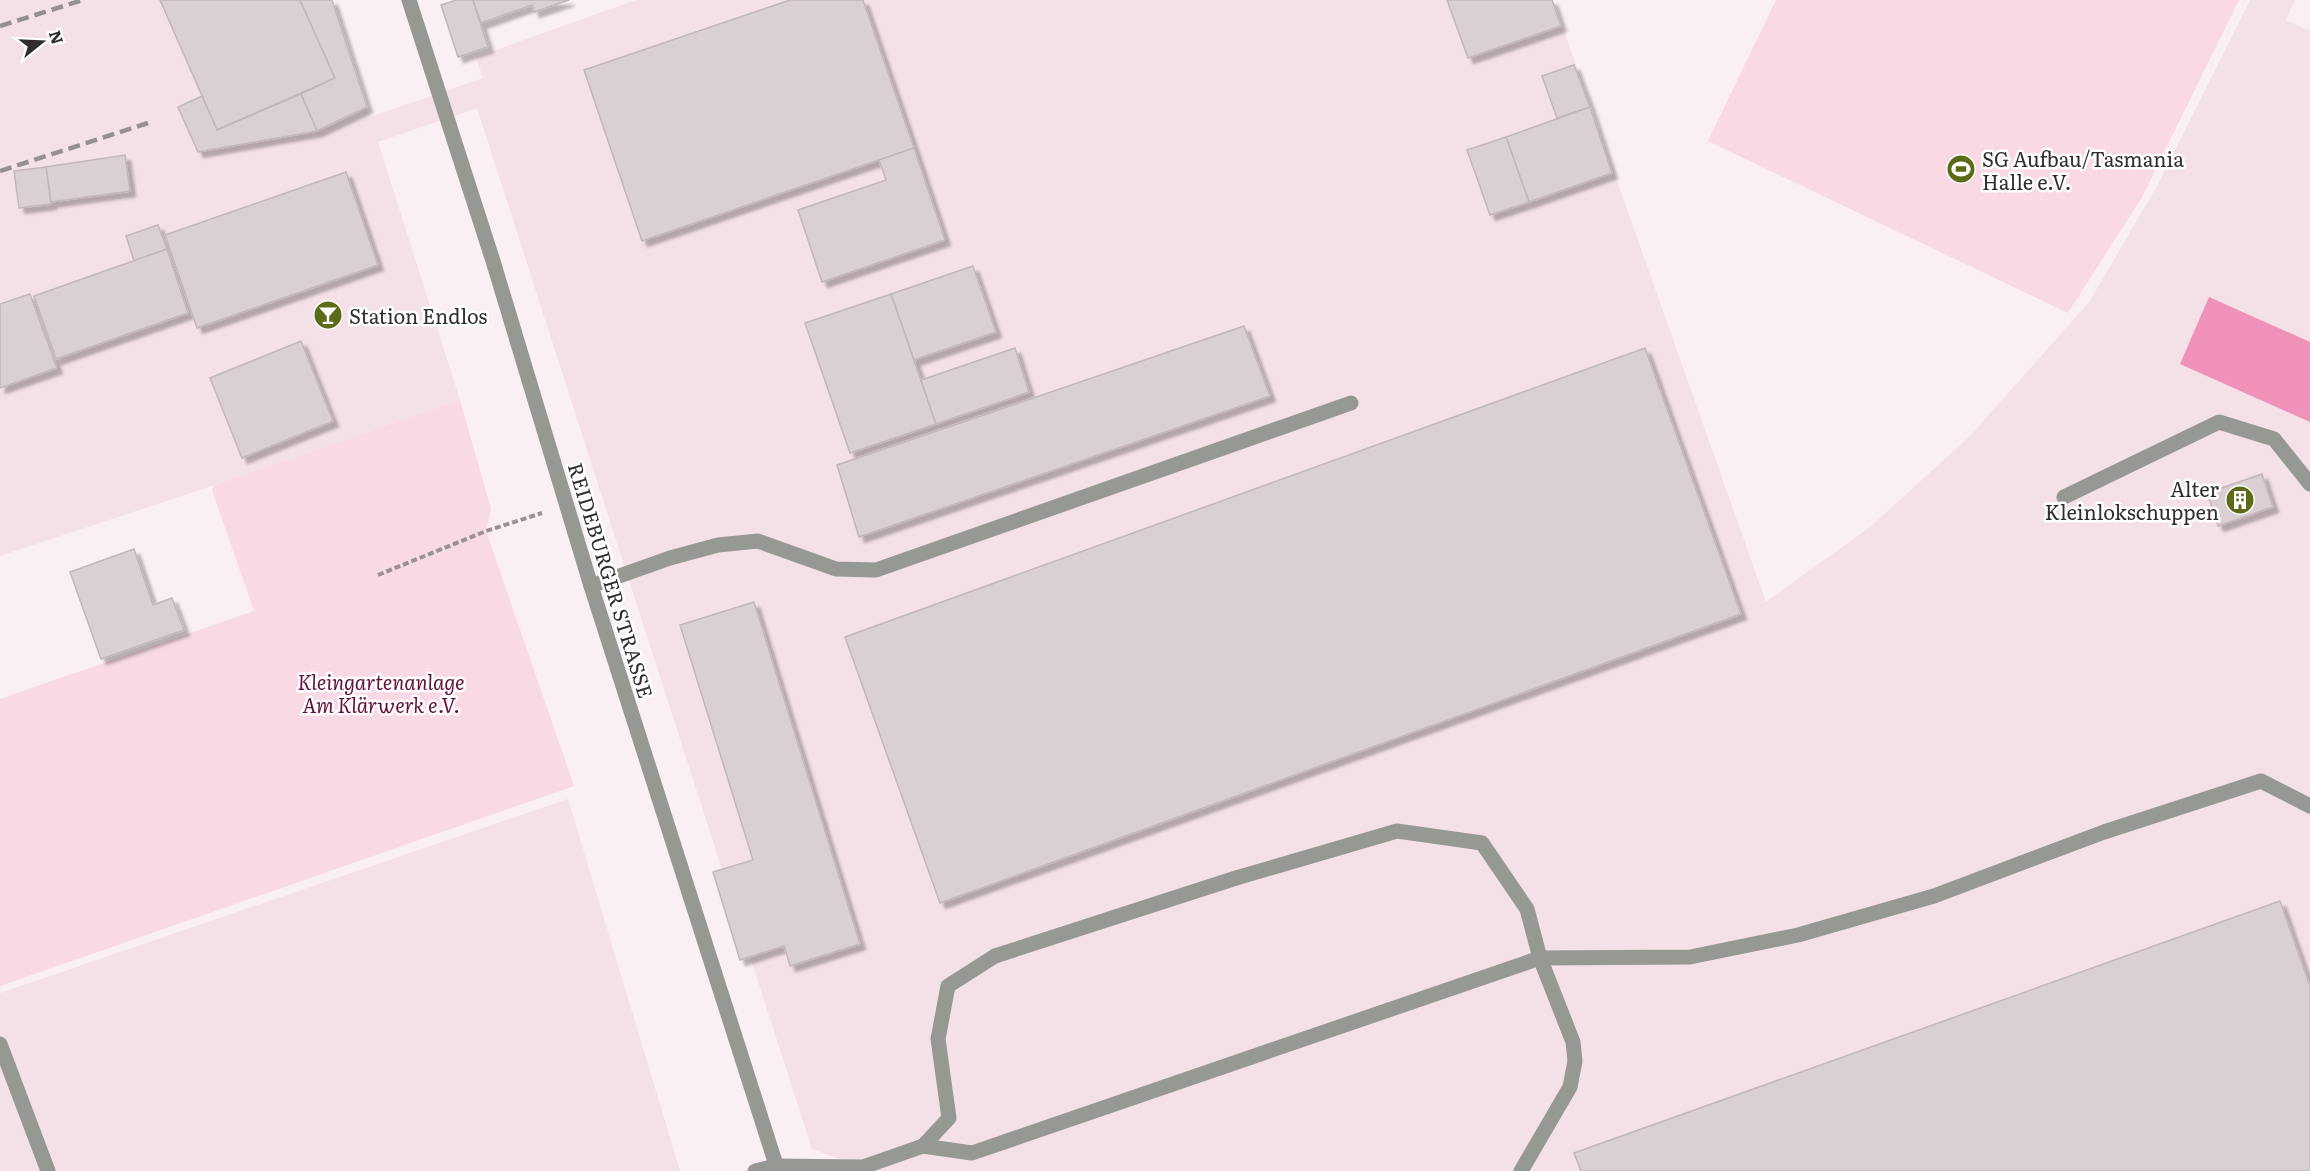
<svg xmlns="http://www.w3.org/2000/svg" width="2310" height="1171" font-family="Literata,serif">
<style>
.built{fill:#f4e1e7}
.green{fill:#f8d9e4}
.water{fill:#ef91b8}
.building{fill:#dacfd3;stroke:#c1b7bb;stroke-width:1.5;filter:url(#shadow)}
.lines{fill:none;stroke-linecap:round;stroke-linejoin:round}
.path{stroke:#999194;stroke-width:4;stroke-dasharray:6 3;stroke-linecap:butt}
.minor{stroke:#969894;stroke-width:15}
.rail{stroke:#978f92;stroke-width:4.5;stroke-dasharray:12 6;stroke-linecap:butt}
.labels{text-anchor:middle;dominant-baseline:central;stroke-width:5;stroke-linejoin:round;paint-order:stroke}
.poi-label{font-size:20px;fill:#312d2f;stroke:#fff;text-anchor:start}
.street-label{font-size:20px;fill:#312d2f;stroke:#fff}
.park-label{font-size:20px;font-style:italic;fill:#62103c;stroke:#fff}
</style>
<defs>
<filter id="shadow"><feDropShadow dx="5.5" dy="5.5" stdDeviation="1.5" flood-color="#0004"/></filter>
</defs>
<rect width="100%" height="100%" fill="#faeff3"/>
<g class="built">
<polygon points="0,0 330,0 370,117 483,78 476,57 636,0 1553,0 1766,602 1870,527 1969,437 2089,302 2156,188 2250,0 2295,0 2286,20 2310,31 2310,1171 863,1171 863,1167 812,1149 477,108 378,142 460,400 215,485 0,556"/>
<polygon points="568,799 680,1171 0,1171 0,993"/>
</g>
<g class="green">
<polygon points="1776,0 2239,0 2142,197 2068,313 1708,141"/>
<polygon points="460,400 491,509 486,531 574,786 0,986 0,699 254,611 212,490 215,485"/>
</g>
<polygon class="water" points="2209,297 2310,342 2310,422 2180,364"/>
<g class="building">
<polygon points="160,0 300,0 335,78 217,130"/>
<polygon points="300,0 332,0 367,107 317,131 301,94 335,78"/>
<polygon points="456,0 473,0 488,47 458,57 441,5"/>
<polygon points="473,0 569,0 534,12 532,5 481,23"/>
<polygon points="790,0 863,0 914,148 642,241 584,70"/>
<polygon points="1447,0 1552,0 1561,26 1468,58"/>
<polygon points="1574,65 1590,107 1557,118 1542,76"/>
<polygon points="301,94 317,131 198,152 178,107 202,96 217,130"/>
<polygon points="1590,107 1612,173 1529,202 1506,137"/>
<polygon points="1506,137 1529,202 1490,215 1467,150"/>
<polygon points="914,148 945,240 822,282 798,210 886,180 879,160"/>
<polygon points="125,155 130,191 51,202 46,167"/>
<polygon points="46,167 51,204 19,208 14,171"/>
<polygon points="346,172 378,265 197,328 165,235"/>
<polygon points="158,225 167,249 134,261 126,236"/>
<polygon points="167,249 188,313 56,359 34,296"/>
<polygon points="973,266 996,332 914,360 891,294"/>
<polygon points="30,294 57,368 0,388 0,304"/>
<polygon points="891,294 936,424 850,453 805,323"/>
<polygon points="1244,326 1270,396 859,537 837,465"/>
<polygon points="301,341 333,421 242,458 210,378"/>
<polygon points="1015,348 1029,392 936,424 921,380"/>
<polygon points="1645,348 1741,614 940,903 845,637"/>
<polygon points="2262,474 2273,507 2218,526 2207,493"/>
<polygon points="134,549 153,605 172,598 184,630 101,659 70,572"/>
<polygon points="754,602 860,944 790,966 784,946 740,960 713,872 753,860 680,625"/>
<polygon points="2280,901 2310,986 2310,1171 1581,1171 1574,1153"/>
</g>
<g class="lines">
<polyline class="path" points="378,575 486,531 542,513"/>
<g class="minor">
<polyline points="409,0 493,261 591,586 778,1171"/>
<polyline points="2064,497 2219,422 2274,439 2310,484"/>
<polyline points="591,586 670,558 718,545 758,541 836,569 876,570 1351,403"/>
<polyline points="0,1044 48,1171"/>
<polyline points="923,1146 972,1153 1540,958 1690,957 1798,935 1934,896 2104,832 2261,781 2310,806"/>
<polyline points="755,1171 776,1166 863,1167 923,1146 949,1118 938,1039 948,986 995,956 1236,878 1397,831 1482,843 1527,909 1540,958 1573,1042 1575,1061 1570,1087 1521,1171"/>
</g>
<g class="rail">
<polyline points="0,26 83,0"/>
<polyline points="0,171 148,123"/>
</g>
</g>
<defs>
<g id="stadium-disc" transform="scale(1.5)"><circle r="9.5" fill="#5b6b17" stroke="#fff"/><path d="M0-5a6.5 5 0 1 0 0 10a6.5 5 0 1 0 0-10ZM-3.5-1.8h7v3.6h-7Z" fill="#fff"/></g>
<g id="bar-disc" transform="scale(1.5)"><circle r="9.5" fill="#5b6b17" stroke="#fff"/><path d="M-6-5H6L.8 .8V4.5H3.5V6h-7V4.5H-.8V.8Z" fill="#fff"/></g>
<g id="building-disc" transform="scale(1.5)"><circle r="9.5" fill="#5b6b17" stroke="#fff"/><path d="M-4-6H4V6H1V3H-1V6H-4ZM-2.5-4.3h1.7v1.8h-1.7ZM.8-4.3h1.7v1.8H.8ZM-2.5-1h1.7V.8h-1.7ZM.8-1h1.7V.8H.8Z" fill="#fff"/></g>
</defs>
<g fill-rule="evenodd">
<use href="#stadium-disc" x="1961" y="169"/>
<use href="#bar-disc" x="328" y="315"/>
<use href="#building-disc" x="2240" y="500"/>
</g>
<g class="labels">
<g class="poi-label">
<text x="1982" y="158">SG Aufbau/Tasmania<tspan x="1982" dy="23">Halle e.V.</tspan></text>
<text x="349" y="315">Station Endlos</text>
<text x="2219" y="488" text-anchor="end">Alter<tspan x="2219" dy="23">Kleinlokschuppen</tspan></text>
</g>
<g class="street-label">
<text transform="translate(612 580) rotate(73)">REIDEBURGER STRASSE</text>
</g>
<g class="park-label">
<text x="381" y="681">Kleingartenanlage<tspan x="381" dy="23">Am Klärwerk e.V.</tspan></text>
</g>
</g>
<g transform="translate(42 42) rotate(72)" stroke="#ffffff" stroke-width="4.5" paint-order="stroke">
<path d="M0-4.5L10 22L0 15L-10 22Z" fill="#312d2f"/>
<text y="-9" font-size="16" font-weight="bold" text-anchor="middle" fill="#312d2f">N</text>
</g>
</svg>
